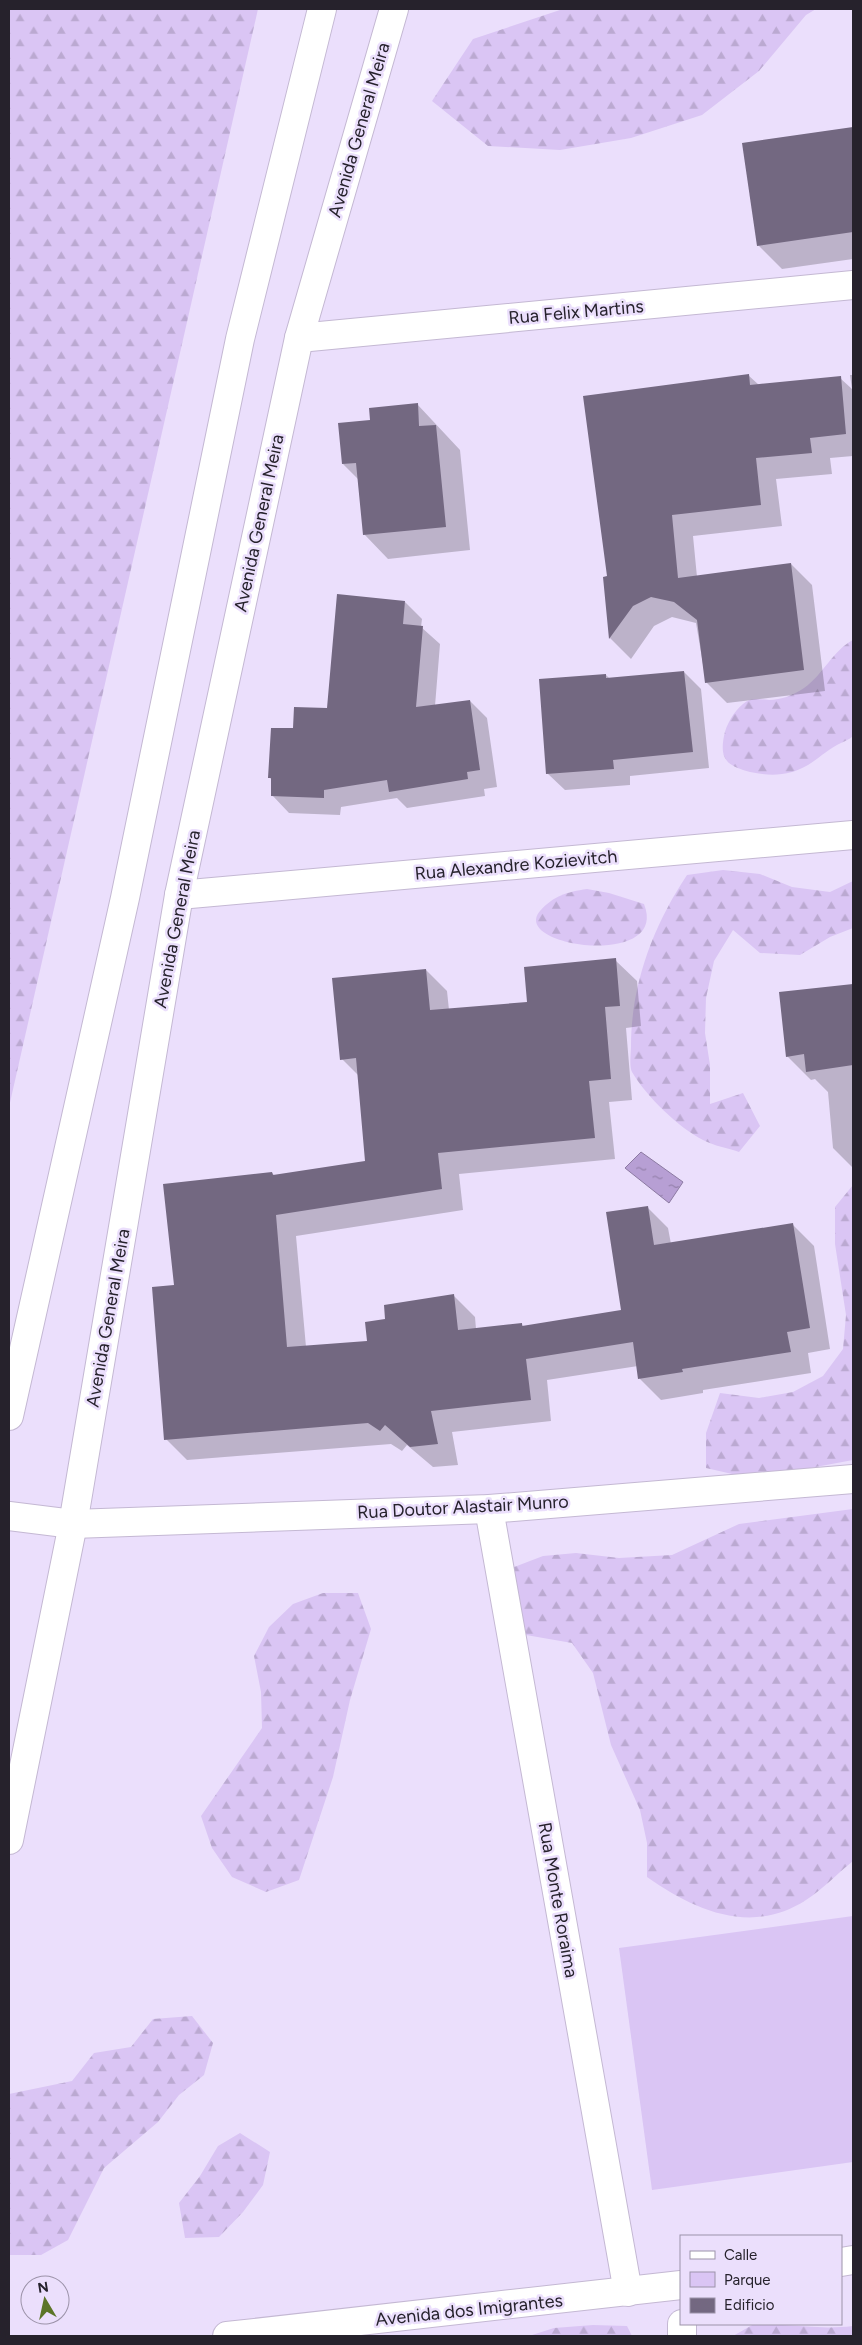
<svg xmlns="http://www.w3.org/2000/svg" width="862" height="2345" font-family="Figtree,sans-serif">
<style>
.forest{fill:url(#forest-firs)}
.park{fill:#dac5f4}
.water{fill:url(#water-ripples);stroke:#8c7aa2}
.shadow{fill:#0003}
.building{fill:#736881}
.lines{fill:none;stroke-linecap:round;stroke-linejoin:round}
.minor-casing{stroke:#c4b8d3;stroke-width:30}
.major-casing{stroke:#c4b8d3;stroke-width:30}
.minor{stroke:#fff;stroke-width:28}
.major{stroke:#fff;stroke-width:28}
.labels{text-anchor:middle;dominant-baseline:central;stroke-width:5;stroke-linejoin:round;paint-order:stroke}
.street-label{font-size:18px;fill:#26222c;stroke:#ebdffc}
</style>
<defs>
<pattern id="forest-firs" width="22" height="20" patternUnits="userSpaceOnUse" patternTransform="scale(1.25)"><rect width="22" height="20" fill="#dac5f4"/><path d="M5 1l3.5 6h-7zM16 11l3.5 6h-7z" fill="#bba9d1"/></pattern>
<pattern id="water-ripples" width="26" height="14" patternUnits="userSpaceOnUse" patternTransform="scale(1.25)"><rect width="26" height="14" fill="#b79fd4"/><path d="M2 4q2-2 4 0t4 0M15 11q2-2 4 0t4 0" fill="none" stroke="#9581ac"/></pattern>
</defs>
<rect width="100%" height="100%" fill="#ebdffc"/>
<g class="forest">
<polygon points="9,9 258,9 9,1107"/>
<polygon points="563,9 816,9 806,15 759,71 702,115 631,138 560,150 488,146 432,101 473,39"/>
<path d="M 853,640 L 853,736 C 849,740 842,742 837,745 C 819,755 814,765 792,772 C 777,776 765,775 750,772 C 729,766 719,761 724,736 C 726,725 734,711 743,704 C 751,697 759,699 769,700 C 781,700 794,695 804,688 C 823,675 833,650 853,640 Z"/>
<path d="M 723,870 L 760,874 L 792,887 L 830,892 L 853,881 L 853,928 L 830,937 L 800,955 L 760,953 L 733,930 L 714,961 L 706,998 L 705,1033 L 710,1065 L 710,1104 L 743,1093 L 760,1126 L 739,1152 C 728,1148 714,1146 703,1140 C 679,1128 646,1096 632,1072 C 629,1066 631,1053 631,1046 C 631,985 653,926 687,875 Z"/>
<path d="M 587,889 L 609,893 L 644,904 C 670,969 509,947 540,911 C 553,896 567,892 587,889 Z"/>
<polygon points="853,1185 853,1460 778,1474 741,1476 706,1468 706,1433 720,1393 759,1398 793,1392 823,1376 843,1349 846,1315 835,1244 835,1207"/>
<path d="M 853,1509 L 853,1861 C 838,1873 823,1889 806,1900 C 751,1936 694,1910 647,1877 L 647,1843 L 640,1810 L 611,1745 L 593,1673 L 572,1643 L 526,1635 L 505,1606 L 509,1569 L 543,1556 L 576,1553 L 619,1558 L 672,1555 L 739,1524 Z"/>
<polygon points="323,1593 358,1593 371,1629 350,1700 333,1777 299,1880 266,1892 232,1877 212,1848 201,1816 262,1728 261,1692 254,1656 269,1627 293,1604"/>
<polygon points="192,2016 213,2043 204,2075 179,2095 158,2122 104,2168 68,2240 41,2255 9,2255 9,2094 72,2081 94,2053 131,2047 153,2019"/>
<polygon points="240,2133 270,2152 263,2185 243,2212 219,2237 185,2238 179,2203 200,2176 218,2146"/>
<path d="M 754,2324 C 787,2324 820,2330 853,2326 L 853,2336 L 733,2336 Z"/>
<polygon points="593,2325 627,2326 632,2336 529,2336 554,2328"/>
</g>
<polygon class="park" points="853,1916 853,2162 652,2190 619,1948"/>
<polygon class="water" points="641,1152 683,1182 669,1203 625,1168"/>
<g class="shadow">
<polygon points="853,129 853,259 782,269 758,245 743,144"/>
<polygon points="748,375 759,385 840,378 852,389 850,375 853,375 853,456 830,458 832,474 776,479 782,526 693,536 697,577 791,564 812,585 825,691 727,703 706,682 696,623 672,617 654,626 631,659 610,638 605,578 608,578"/>
<polygon points="417,404 460,450 470,550 388,559 364,534 358,479 343,464 372,421"/>
<polygon points="405,602 422,619 421,627 440,644 435,706 470,701 487,718 497,787 484,789 485,796 407,808 397,798 341,807 340,815 289,813 272,795 272,780 270,778 294,730 328,710"/>
<polygon points="684,672 701,689 709,768 630,776 630,785 565,790 547,773 606,675 610,679"/>
<polygon points="615,960 637,981 641,1026 626,1028 632,1100 609,1102 615,1159 459,1174 463,1210 296,1236 306,1347 369,1342 387,1320 454,1296 475,1317 476,1329 522,1324 524,1327 623,1311 647,1207 668,1228 671,1244 792,1224 814,1246 830,1349 808,1353 811,1373 703,1390 703,1393 661,1400 640,1379 638,1366 547,1380 551,1421 452,1432 458,1465 433,1467 407,1445 402,1451 391,1444 187,1460 166,1439 175,1286 272,1173 275,1176 367,1162 359,1076 342,1059 426,970 447,991 449,1010 528,1003"/>
<polygon points="853,985 853,1168 833,1148 828,1092 815,1079 811,1080 787,1056 780,993"/>
</g>
<g class="building">
<polygon points="853,127 853,232 757,246 742,143"/>
<polygon points="749,374 750,385 841,376 846,434 810,438 812,453 756,458 761,505 672,515 678,578 791,563 804,670 705,683 697,620 674,602 651,597 633,606 609,639 603,577 607,576 583,396"/>
<polygon points="418,403 419,426 436,425 446,527 363,535 356,463 342,464 338,423 370,420 369,408"/>
<polygon points="337,594 405,601 403,624 423,626 416,707 470,700 480,770 467,772 468,779 389,792 387,780 324,790 324,798 271,796 271,778 268,778 271,728 293,728 294,707 327,708"/>
<polygon points="684,671 693,752 613,760 614,769 546,774 539,679 606,674 606,678"/>
<polygon points="616,958 620,1006 605,1007 611,1079 589,1081 595,1138 438,1153 442,1189 276,1215 287,1347 367,1341 365,1322 385,1319 384,1305 454,1294 458,1330 522,1323 522,1326 621,1310 606,1212 648,1206 654,1245 793,1223 810,1328 787,1332 791,1352 682,1369 683,1372 638,1379 633,1342 526,1359 531,1400 431,1411 438,1444 410,1447 385,1425 380,1431 368,1423 164,1440 152,1287 174,1285 163,1184 272,1172 273,1175 365,1161 356,1058 340,1060 332,978 426,969 430,1010 527,1002 524,967"/>
<polygon points="853,984 853,1065 806,1072 804,1054 786,1057 779,992"/>
</g>
<g class="lines">
<g class="minor-casing">
<g id="minor">
<polyline points="299,338 853,285"/>
<polyline points="179,895 853,835"/>
<polyline points="489,1509 628,2292"/>
<polyline points="73,1524 489,1509 853,1479"/>
<polyline points="841,2262 853,2260"/>
<polyline points="227,2336 681,2285"/>
<polyline points="682,2336 682,2324"/>
</g>
</g>
<g class="major-casing">
<g id="major">
<polyline points="9,1416 125,898 240,339 322,9"/>
<polyline points="9,1516 73,1524"/>
<polyline points="9,1840 73,1524 179,895 299,338 394,9"/>
</g>
</g>
<use href="#minor" class="minor"/>
<use href="#major" class="major"/>
</g>
<g class="labels">
<g class="street-label">
<text transform="translate(359 130) rotate(-74)">Avenida General Meira</text>
<text transform="translate(576 312) rotate(-5)">Rua Felix Martins</text>
<text transform="translate(259 523) rotate(-78)">Avenida General Meira</text>
<text transform="translate(516 865) rotate(-5)">Rua Alexandre Kozievitch</text>
<text transform="translate(177 919) rotate(-79)">Avenida General Meira</text>
<text transform="translate(108 1318) rotate(-80)">Avenida General Meira</text>
<text transform="translate(463 1507) rotate(-3)">Rua Doutor Alastair Munro</text>
<text transform="translate(558 1900) rotate(80)">Rua Monte Roraima</text>
<text transform="translate(469 2310) rotate(-6)">Avenida dos Imigrantes</text>
</g>
</g>
<rect width="862" height="2345" fill="none" stroke="#26222c" stroke-width="20"/>
<rect x="680" y="2235" width="162" height="90" fill="#ebdffc" stroke="#9c93a9"/>
<rect x="690" y="2251" width="25" height="8" fill="#ffffff" stroke="#9c93a9"/>
<text x="724" y="2260" font-size="15" fill="#26222c">Calle</text>
<rect x="690" y="2272" width="25" height="15" fill="#dac5f4" stroke="#9c93a9"/>
<text x="724" y="2285" font-size="15" fill="#26222c">Parque</text>
<rect x="690" y="2298" width="25" height="15" fill="#736881" stroke="#9c93a9"/>
<text x="724" y="2310" font-size="15" fill="#26222c">Edificio</text>
<g transform="translate(45 2300) rotate(351)"><circle r="24" fill="#ebdffc" stroke="#9c93a9"/>
<path d="M0-4L9 19L0 12L-9 19Z" fill="#5c7528"/>
<text y="-8" font-size="14" font-weight="bold" text-anchor="middle" fill="#26222c">N</text>
</g>
</svg>
